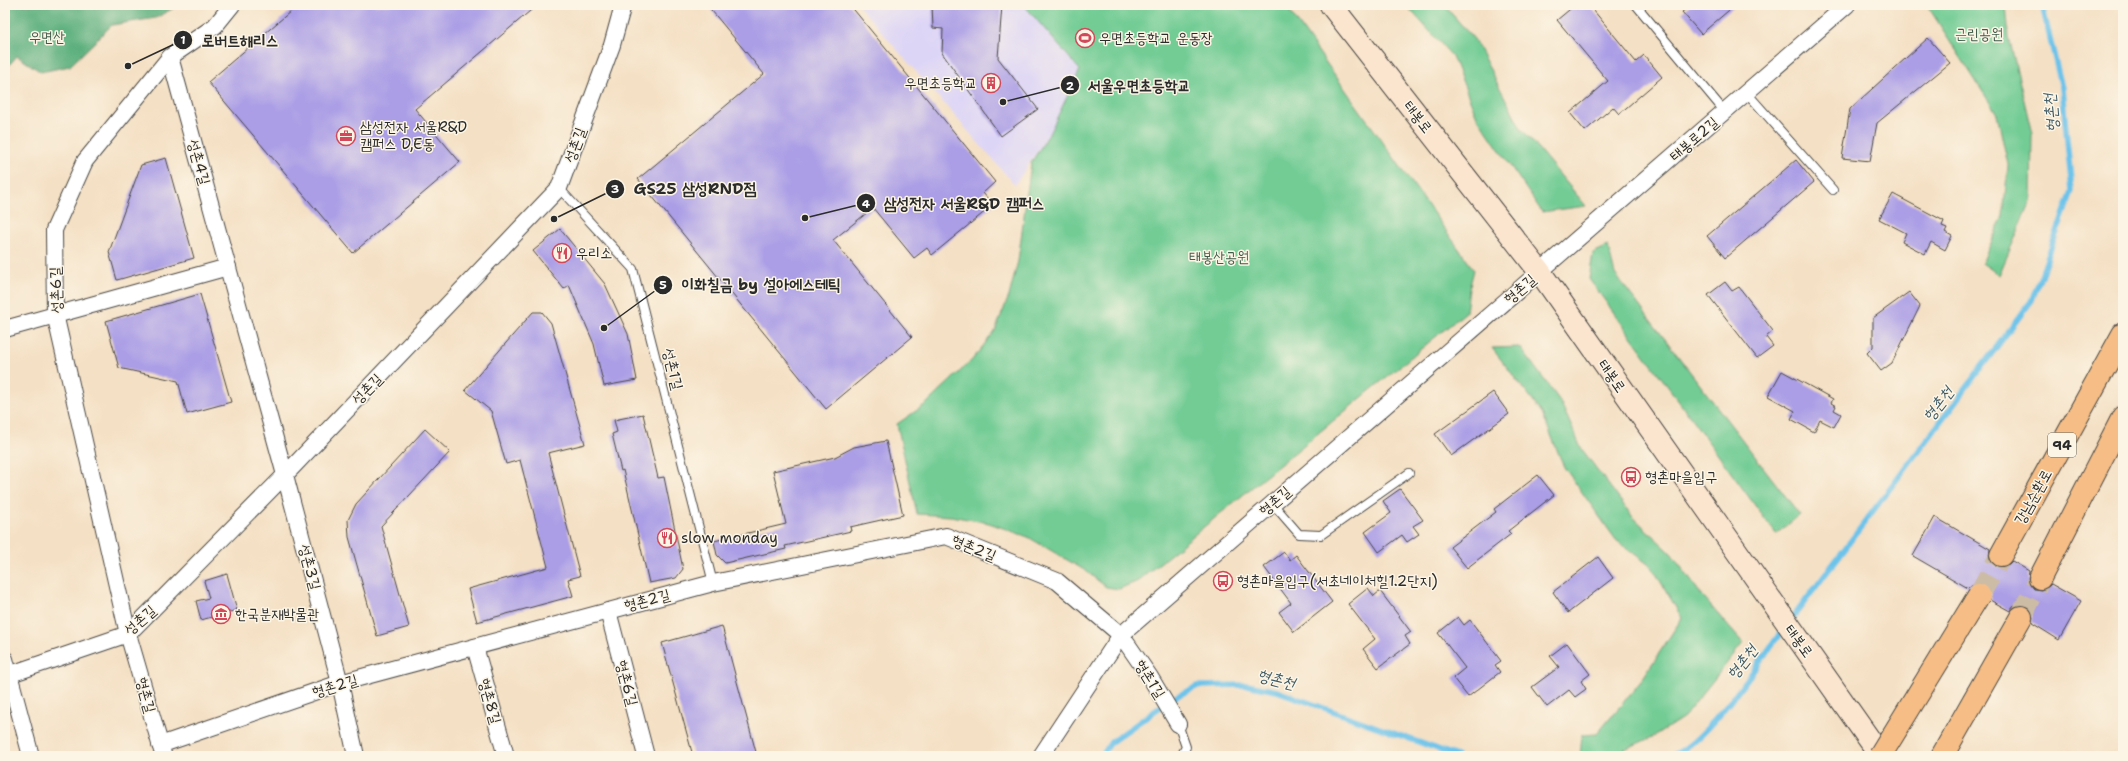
<svg xmlns="http://www.w3.org/2000/svg" width="2128" height="761" font-family="'Shantell Sans','Poor Story',sans-serif">
<style>
.built{fill:#ddd5f6}
.green{fill:#72cc94;stroke:#4e7c60}
.forest{fill:#5db07e;stroke:#446e54}
.lines{fill:none;stroke-linecap:round;stroke-linejoin:round}
.stream{stroke:#6cc3ea;stroke-width:5.5}
.building{fill:#ab9ee6}
.highway-tunnel{stroke:#ccbca5;stroke-width:22;stroke-dasharray:22 11;stroke-linecap:butt}
.lane-casing{stroke:#494642;stroke-width:10}
.street-casing{stroke:#494642;stroke-width:18}
.secondary-casing{stroke:#494642;stroke-width:24}
.highway-casing{stroke:#494642;stroke-width:24}
.lane{stroke:#fff;stroke-width:8}
.street{stroke:#fff;stroke-width:16}
.secondary{stroke:#fbe5cf;stroke-width:22}
.highway{stroke:#f6be86;stroke-width:22}
.highway-bridge-casing{stroke:#494642;stroke-width:24;stroke-linecap:butt}
.highway-bridge{stroke:#f6be86;stroke-width:22}
.labels{text-anchor:middle;dominant-baseline:central;stroke-width:3;stroke-linejoin:round;paint-order:stroke}
.shield{fill:#fcf5e5;stroke:#6a6863;stroke-width:1}
.shield-label{font-size:14px;font-weight:bold;fill:#2b2b2b}
.park-label{font-size:15px;fill:#405b4a;stroke:#fcf5e5}
.poi-label{font-size:15px;fill:#2b2b2b;stroke:#fcf5e5;text-anchor:start}
.street-label{font-size:15px;fill:#2b2b2b;stroke:#fcf5e5}
.water-label{font-size:16px;font-style:italic;fill:#3e5964;stroke:#fcf5e5}
.leader{fill:none;stroke:#2b2b2b;stroke-width:1.5}
.callout-dot{fill:#2b2b2b;stroke:#fcf5e5;stroke-width:1.5}
.mark-label{font-size:12px;text-anchor:middle;font-weight:bold;fill:#fff}
.callout-label{font-size:16px;text-anchor:middle;font-weight:bold;fill:#2b2b2b;stroke:#fcf5e5;stroke-width:3;stroke-linejoin:round;paint-order:stroke}
</style>
<rect width="100%" height="100%" fill="#fcf5e5"/>
<filter id="ink" filterUnits="userSpaceOnUse"><feTurbulence type="fractalNoise" baseFrequency=".025" numOctaves="2"/><feDisplacementMap in="SourceGraphic" scale="8" xChannelSelector="R" yChannelSelector="G"/><feConvolveMatrix kernelMatrix="1 2 1 2 8 2 1 2 1" color-interpolation-filters="sRGB"/></filter>
<filter id="wash" filterUnits="userSpaceOnUse"><feTurbulence type="fractalNoise" baseFrequency=".012" numOctaves="4" result="noise"/><feDisplacementMap in="SourceGraphic" scale="16" xChannelSelector="R" yChannelSelector="G"/><feGaussianBlur stdDeviation="0.9" result="paint"/><feColorMatrix in="noise" values="0 0 0 0 0 0 0 0 0 0 0 0 0 0 0 0 0 1.4 0 .05"/><feComposite in="paint" operator="in"/></filter>
<g filter="url(#wash)">
<rect width="100%" height="100%" fill="#f4e0c4"/>
<polygon class="built" points="858,5 1156,5 1080,70 1049,134 1015,185"/>
<g class="green">
<polygon points="1024,5 1299,5 1290,12 1474,270 1469,289 1466,312 1138,581 1119,589 1106,587 1086,571 1028,537 989,523 951,516 917,514 897,424 926,404 972,360 995,331 1009,296 1018,261 1031,163 1049,134 1080,70"/>
<polygon points="1406,5 1444,5 1474,39 1521,128 1586,206 1542,212 1477,117 1452,56"/>
<polygon points="1927,5 2006,5 2009,37 2032,134 2031,201 1999,275 1982,263 2003,216 2008,165 1997,114"/>
<polygon points="1608,246 1615,274 1800,515 1776,534 1589,279 1593,253"/>
<polygon points="1520,347 1560,401 1581,448 1632,516 1671,553 1703,597 1743,643 1684,717 1655,736 1620,751 1603,756 1580,756 1582,735 1597,734 1641,681 1682,618 1652,567 1616,540 1564,467 1542,413 1492,348"/>
</g>
<polygon class="forest" points="5,5 179,5 156,18 112,25 70,66 41,72 17,56 5,70"/>
<g class="lines">
<g class="stream">
<polyline points="1791,620 2032,300 2072,191 2062,88 2042,5"/>
<polyline points="1102,756 1111,742 1173,698 1198,686 1247,685 1277,691 1457,756"/>
<path d="M 1670,756 C 1703,748 1762,658 1784,628"/>
</g>
</g>
<g id="blocks">
<g class="building">
<polygon points="298,5 537,5 415,109 460,162 353,253 208,82"/>
<polygon points="707,5 850,5 995,182 983,193 993,205 932,255 927,248 914,258 873,208 833,240 912,337 826,409 638,179 764,74"/>
<polygon points="932,5 1002,5 998,58 1038,109 1001,136 942,53 943,29 933,28"/>
<polygon points="1575,5 1589,5 1636,62 1644,55 1662,77 1619,114 1613,107 1585,131 1570,113 1608,81 1557,20"/>
<polygon points="1691,5 1735,5 1701,34 1682,12"/>
<polygon points="1928,38 1950,63 1877,123 1870,161 1842,158 1850,109"/>
<polygon points="166,158 194,258 117,280 109,252 141,165"/>
<polygon points="1796,160 1814,182 1725,258 1707,236"/>
<polygon points="1893,194 1944,221 1942,226 1947,228 1945,232 1952,236 1945,250 1931,242 1925,254 1902,242 1906,233 1879,219"/>
<polygon points="560,229 605,284 628,334 637,380 604,386 594,344 569,285 564,289 533,251"/>
<polygon points="1725,282 1732,291 1739,287 1773,331 1766,337 1773,346 1757,358 1708,295"/>
<polygon points="1909,292 1920,306 1892,363 1881,371 1867,353 1873,347 1873,318"/>
<polygon points="200,294 231,402 187,414 178,381 119,368 106,321"/>
<polygon points="533,312 542,312 551,323 585,444 548,453 580,576 568,579 573,596 477,622 468,589 548,567 520,460 506,464 491,411 465,390"/>
<polygon points="1782,371 1833,399 1831,403 1836,406 1834,410 1841,414 1834,427 1820,420 1814,432 1791,419 1795,411 1768,396"/>
<polygon points="1493,392 1509,414 1451,456 1435,434"/>
<polygon points="643,414 658,478 664,477 683,569 676,578 649,583 623,470 621,471 612,434 617,432 614,420"/>
<polygon points="425,429 450,452 381,526 409,627 377,636 349,537 348,520 356,504"/>
<polygon points="886,441 903,515 850,527 851,531 785,546 786,549 725,563 717,555 714,541 786,524 773,471 835,457 854,447"/>
<polygon points="1538,475 1554,495 1508,531 1511,534 1467,568 1450,547 1496,512 1494,509"/>
<polygon points="1400,489 1423,520 1413,526 1419,534 1407,542 1402,535 1379,552 1365,532 1391,513 1383,501"/>
<polygon points="1935,517 1990,549 1989,556 1995,566 2002,567 2008,565 2012,561 2029,571 2028,579 2034,589 2041,590 2047,588 2051,584 2081,601 2059,640 2032,623 2033,617 2027,606 2021,605 2014,606 2010,611 1990,600 1990,589 1985,584 1973,584 1968,588 1913,556"/>
<polygon points="1284,552 1290,560 1296,555 1332,602 1294,632 1279,612 1291,603 1264,567"/>
<polygon points="1598,557 1613,578 1568,613 1553,592"/>
<polygon points="227,574 237,610 201,620 196,601 209,598 204,581"/>
<polygon points="1368,588 1374,596 1380,591 1411,632 1405,636 1410,644 1378,668 1363,649 1375,639 1348,604"/>
<polygon points="1458,617 1464,625 1470,620 1501,661 1495,665 1500,672 1468,697 1453,678 1465,668 1438,633"/>
<polygon points="722,626 757,756 693,756 662,643"/>
<polygon points="1567,643 1590,674 1581,681 1586,689 1575,697 1569,690 1547,707 1532,687 1559,667 1550,656"/>
</g>
</g>
</g>
<g filter="url(#ink)">
<use href="#blocks" fill-opacity="0" stroke="#494642" stroke-width="1"/>
<g class="lines">
<g class="highway-tunnel">
<polyline points="1979,595 2001,555"/>
<polyline points="2021,617 2040,578"/>
</g>
<g class="lane-casing">
<g id="lane">
<polyline points="1636,5 1725,112"/>
<polyline points="1747,93 1833,190"/>
<polyline points="559,188 633,269 713,583"/>
<polyline points="1273,504 1299,534 1321,535 1409,473"/>
<polyline points="1178,724 1186,747 1181,756"/>
</g>
</g>
<g class="street-casing">
<g id="street">
<polyline points="170,57 285,475 340,683 356,756"/>
<polyline points="5,329 228,267"/>
<polyline points="608,611 646,756"/>
<polyline points="475,647 506,756"/>
<polyline points="5,659 31,756"/>
<polyline points="5,676 128,634 285,475 559,188 612,45 623,5"/>
<polyline points="160,745 340,683 713,583 946,536 1057,581 1121,635 1150,677 1178,724"/>
<polyline points="163,754 128,634 55,314 54,230 85,161 170,57 215,26 232,5"/>
<polyline points="1041,756 1121,635 1847,5"/>
</g>
</g>
<g class="secondary-casing">
<polyline id="secondary" points="1331,5 1540,272 1881,756"/>
</g>
<g class="highway-casing">
<g id="highway">
<polyline points="2001,555 2123,334"/>
<polyline points="2040,578 2123,417"/>
<polyline points="1942,756 2021,617"/>
</g>
</g>
<use href="#lane" class="lane"/>
<use href="#street" class="street"/>
<use href="#secondary" class="secondary"/>
<use href="#highway" class="highway"/>
<g class="highway-bridge-casing">
<polyline id="highway-bridge" points="1880,756 1979,595"/>
</g>
<use href="#highway-bridge" class="highway-bridge"/>
</g>
</g>
<defs>
<g id="stadium-ring" transform="scale(1)"><circle r="9.5" fill="#fcf5e5" stroke="#d1495b" stroke-width="1.5"/><path d="M0-5a6.5 5 0 1 0 0 10a6.5 5 0 1 0 0-10ZM-3.5-1.8h7v3.6h-7Z" fill="#d1495b"/></g>
<g id="building-ring" transform="scale(1)"><circle r="9.5" fill="#fcf5e5" stroke="#d1495b" stroke-width="1.5"/><path d="M-4-6H4V6H1V3H-1V6H-4ZM-2.5-4.3h1.7v1.8h-1.7ZM.8-4.3h1.7v1.8H.8ZM-2.5-1h1.7V.8h-1.7ZM.8-1h1.7V.8H.8Z" fill="#d1495b"/></g>
<g id="office-ring" transform="scale(1)"><circle r="9.5" fill="#fcf5e5" stroke="#d1495b" stroke-width="1.5"/><path d="M-6-3h4V-5.5h4V-3h4V5H-6ZM-1-4.5V-3h2v-1.5ZM-6 0V1H6V0Z" fill="#d1495b"/></g>
<g id="restaurant-ring" transform="scale(1)"><circle r="9.5" fill="#fcf5e5" stroke="#d1495b" stroke-width="1.5"/><path d="M-5-6h1v4h1v-4h1v4h1v-4h1v5L-1.5 .5V6h-2V.5L-5-1ZM5-6V6H3V1.5H1.5Q1.5-4 5-6Z" fill="#d1495b"/></g>
<g id="bus-ring" transform="scale(1)"><circle r="9.5" fill="#fcf5e5" stroke="#d1495b" stroke-width="1.5"/><path d="M-5-6H5V4H4V6H2V4H-2V6H-4V4H-5ZM-3.5-4V0h7V-4ZM-3.5 1.2v1.5H-2V1.2ZM2 1.2v1.5H3.5V1.2Z" fill="#d1495b"/></g>
<g id="museum-ring" transform="scale(1)"><circle r="9.5" fill="#fcf5e5" stroke="#d1495b" stroke-width="1.5"/><path d="M0-6L6-3V-2H-6V-3ZM-5-1h2V3h-2ZM-1-1h2V3h-2ZM3-1h2V3H3ZM-6 4H6V6H-6Z" fill="#d1495b"/></g>
</defs>
<g fill-rule="evenodd">
<use href="#stadium-ring" x="1085" y="38"/>
<use href="#building-ring" x="991" y="83"/>
<use href="#office-ring" x="346" y="136"/>
<use href="#restaurant-ring" x="562" y="253"/>
<use href="#bus-ring" x="1631" y="477"/>
<use href="#restaurant-ring" x="667" y="538"/>
<use href="#bus-ring" x="1223" y="581"/>
<use href="#museum-ring" x="221" y="614"/>
</g>
<g class="labels">
<rect class="shield" x="2048" y="433" width="28" height="24" rx="3"/>
<g class="shield-label">
<text x="2062" y="445">94</text>
</g>
<g class="park-label">
<text x="1979" y="34">근린공원</text>
<text x="47" y="37">우면산</text>
<text x="1219" y="257">태봉산공원</text>
</g>
<g class="poi-label">
<text x="1099" y="38">우면초등학교 운동장</text>
<text x="977" y="83" text-anchor="end">우면초등학교</text>
<text x="360" y="127">삼성전자 서울R&amp;D<tspan x="360" dy="17">캠퍼스 D,E동</tspan></text>
<text x="576" y="253">우리소</text>
<text x="1645" y="477">형촌마을입구</text>
<text x="681" y="538">slow monday</text>
<text x="1237" y="581">형촌마을입구(서초네이처힐1.2단지)</text>
<text x="235" y="614">한국분재박물관</text>
</g>
<g class="street-label">
<text transform="translate(1418 117) rotate(52)">태봉로</text>
<text transform="translate(1694 139) rotate(-41)">태봉로2길</text>
<text transform="translate(575 145) rotate(-70)">성촌길</text>
<text transform="translate(199 162) rotate(74)">성촌4길</text>
<text transform="translate(1520 289) rotate(-41)">형촌길</text>
<text transform="translate(56 290) rotate(-92)">성촌6길</text>
<text transform="translate(673 369) rotate(76)">성촌1길</text>
<text transform="translate(1612 376) rotate(55)">태봉로</text>
<text transform="translate(367 389) rotate(-46)">성촌길</text>
<text transform="translate(2033 497) rotate(-61)">강남순환로</text>
<text transform="translate(1275 501) rotate(-41)">형촌길</text>
<text transform="translate(974 548) rotate(22)">형촌2길</text>
<text transform="translate(310 567) rotate(75)">성촌3길</text>
<text transform="translate(647 600) rotate(-15)">형촌2길</text>
<text transform="translate(140 620) rotate(-41)">성촌길</text>
<text transform="translate(1799 641) rotate(54)">태봉로</text>
<text transform="translate(1150 679) rotate(57)">형촌1길</text>
<text transform="translate(627 683) rotate(75)">형촌6길</text>
<text transform="translate(335 686) rotate(-17)">형촌2길</text>
<text transform="translate(146 695) rotate(74)">형촌길</text>
<text transform="translate(490 701) rotate(74)">형촌8길</text>
</g>
<g class="water-label">
<text transform="translate(2051 113) rotate(-96)">형촌천</text>
<text transform="translate(1938 404) rotate(-53)">형촌천</text>
<text transform="translate(1742 662) rotate(-53)">형촌천</text>
<text transform="translate(1276 679) rotate(14)">형촌천</text>
</g>
</g>
<path class="leader" d="M128 66L183 40M1003 102L1070 85M554 219L615 189M805 218L866 203M604 328L663 285"/>
<g class="callout-dot">
<circle cx="128" cy="66" r="4"/>
<circle cx="1003" cy="102" r="4"/>
<circle cx="554" cy="219" r="4"/>
<circle cx="805" cy="218" r="4"/>
<circle cx="604" cy="328" r="4"/>
<circle cx="183" cy="40" r="10"/>
<circle cx="1070" cy="85" r="10"/>
<circle cx="615" cy="189" r="10"/>
<circle cx="866" cy="203" r="10"/>
<circle cx="663" cy="285" r="10"/>
</g>
<g class="mark-label">
<text x="183" y="44">1</text>
<text x="1070" y="90">2</text>
<text x="615" y="193">3</text>
<text x="866" y="208">4</text>
<text x="663" y="289">5</text>
</g>
<g class="callout-label">
<text x="240" y="46">로버트해리스</text>
<text x="1139" y="91">서울우면초등학교</text>
<text x="695" y="194">GS25 삼성RND점</text>
<text x="964" y="209">삼성전자 서울R&amp;D 캠퍼스</text>
<text x="761" y="290">이화칠금 by 설아에스테틱</text>
</g>
<rect width="2128" height="761" fill="none" stroke="#fcf5e5" stroke-width="20"/>
</svg>
